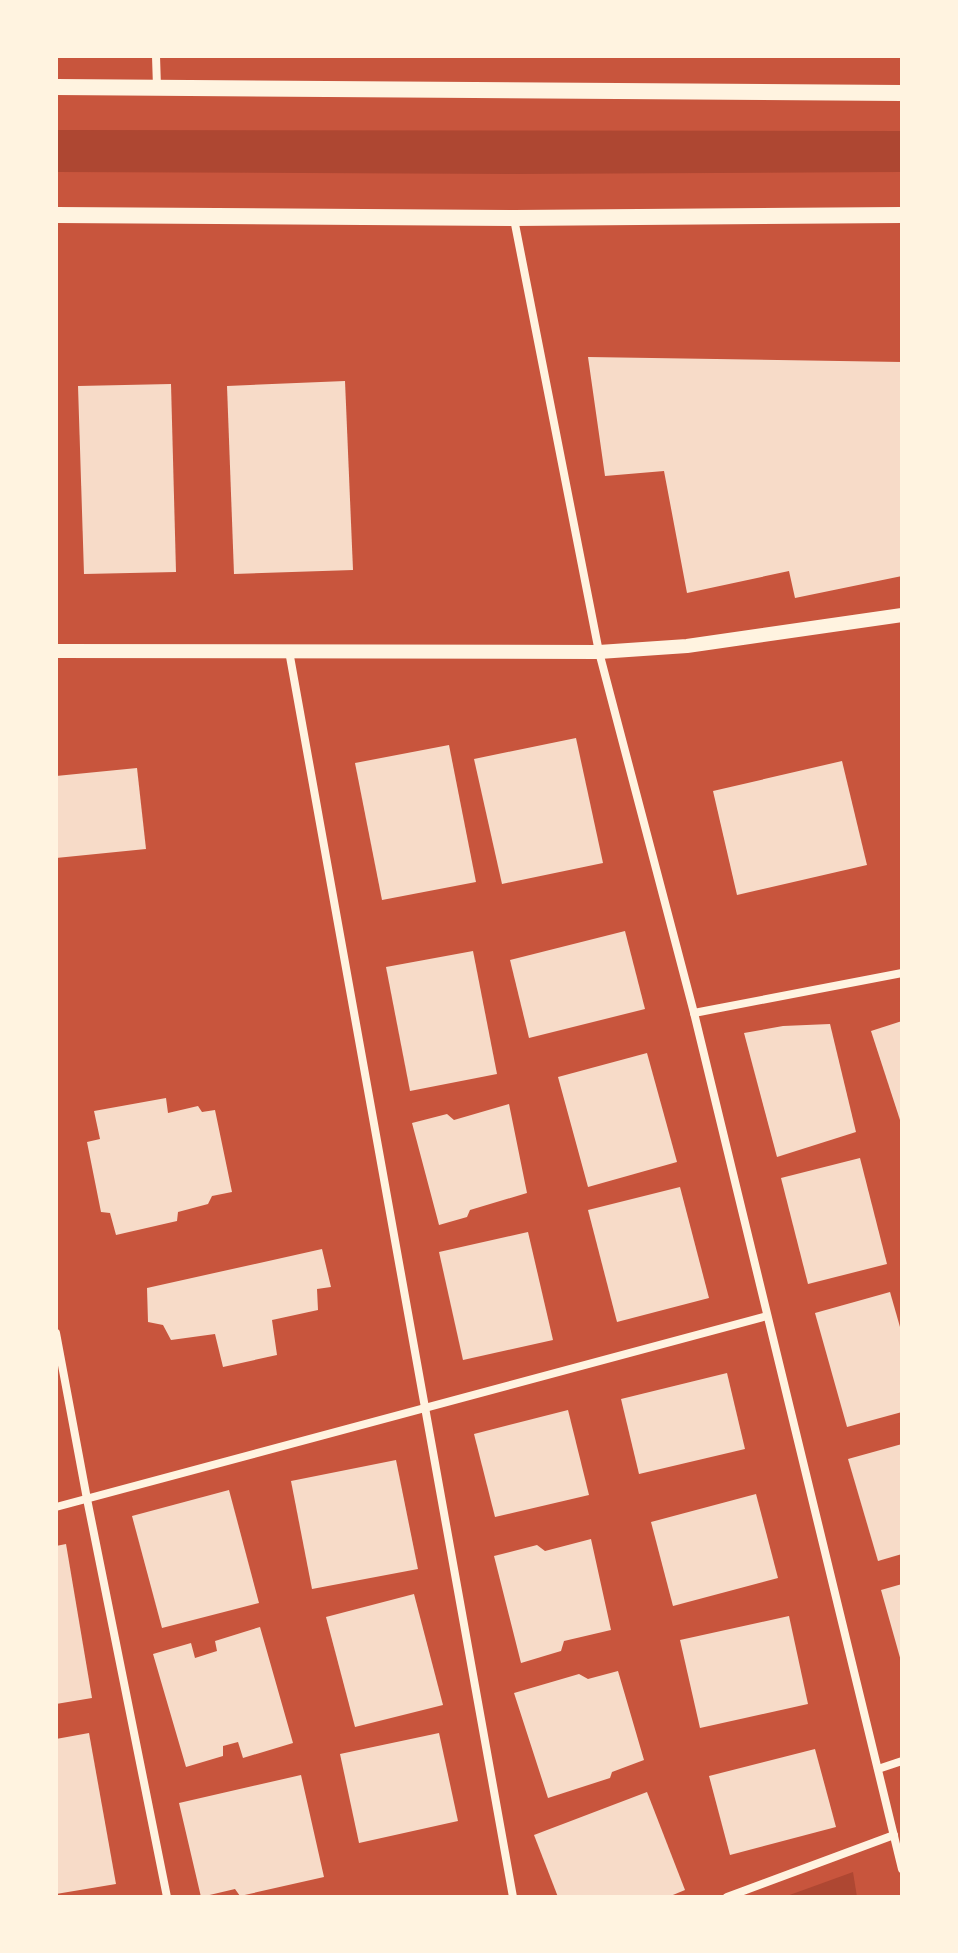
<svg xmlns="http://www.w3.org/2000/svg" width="958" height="1953" font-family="'Crimson Pro',serif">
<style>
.green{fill:#ae4732}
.building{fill:#f7dbc8}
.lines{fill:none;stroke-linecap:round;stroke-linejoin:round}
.minor{stroke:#fff3e0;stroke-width:8}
.tertiary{stroke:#fff3e0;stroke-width:14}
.secondary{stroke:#fff3e0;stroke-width:16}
</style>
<rect width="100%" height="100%" fill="#c8553d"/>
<g class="green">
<polygon points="56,130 902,131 902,172 515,174 56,172"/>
<polygon points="853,1872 857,1897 784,1897"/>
</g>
<g class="building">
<polygon points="588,357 902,362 902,576 795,598 789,571 687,593 664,471 605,476"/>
<polygon points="345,381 353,570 234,574 227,386"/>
<polygon points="171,384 176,572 84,574 78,386"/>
<polygon points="576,738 603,863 502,884 474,759"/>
<polygon points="449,745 476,882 382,900 355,763"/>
<polygon points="842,761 867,865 737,895 713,791"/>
<polygon points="137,768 146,849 56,858 56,776"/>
<polygon points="625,931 645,1009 529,1038 510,960"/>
<polygon points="473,951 497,1074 410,1091 386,967"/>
<polygon points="902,1021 902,1123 901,1123 871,1031"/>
<polygon points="830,1024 856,1132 777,1157 744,1033 783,1026"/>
<polygon points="647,1053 677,1162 588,1187 558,1077"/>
<polygon points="166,1098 168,1113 198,1106 202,1112 215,1110 232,1192 212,1196 208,1204 178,1212 177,1221 116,1235 110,1213 101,1212 87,1142 100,1139 94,1111"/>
<polygon points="509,1104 527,1193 470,1210 467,1217 439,1225 412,1123 447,1114 454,1120"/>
<polygon points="860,1158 887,1264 808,1284 781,1178"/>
<polygon points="680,1187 709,1298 617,1322 588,1210"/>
<polygon points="528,1232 553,1340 463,1360 439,1252"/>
<polygon points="322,1249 331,1287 317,1289 318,1310 272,1320 277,1355 223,1367 215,1334 171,1340 163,1325 148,1322 147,1288"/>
<polygon points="890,1292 902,1334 902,1412 847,1427 815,1313"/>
<polygon points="727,1373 745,1449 639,1474 621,1399"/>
<polygon points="568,1410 589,1495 495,1517 474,1434"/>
<polygon points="902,1444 902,1554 878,1561 848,1459"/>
<polygon points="396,1460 418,1569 312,1589 291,1481"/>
<polygon points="229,1490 259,1603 162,1628 132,1516"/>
<polygon points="756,1494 778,1578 673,1606 651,1522"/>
<polygon points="591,1539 611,1630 564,1641 561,1651 521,1663 494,1556 537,1545 545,1551"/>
<polygon points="66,1544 92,1698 56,1704 56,1546"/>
<polygon points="902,1584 902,1661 901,1661 881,1590"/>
<polygon points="414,1594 443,1705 355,1727 326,1617"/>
<polygon points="789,1616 808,1704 700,1728 680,1640"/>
<polygon points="260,1627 293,1743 243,1758 238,1742 223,1746 223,1756 186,1767 153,1654 191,1643 195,1658 217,1651 215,1641"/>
<polygon points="618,1671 644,1760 612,1772 610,1778 548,1798 514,1693 579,1674 588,1679"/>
<polygon points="89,1733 116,1884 56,1894 56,1739"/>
<polygon points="439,1733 458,1821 359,1843 340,1754"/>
<polygon points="815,1749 836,1827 730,1855 709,1776"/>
<polygon points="301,1775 324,1877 240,1896 235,1889 201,1897 179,1803"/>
<polygon points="647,1792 685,1890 668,1897 558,1897 534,1835"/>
</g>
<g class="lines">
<g class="minor">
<polyline points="156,56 157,87"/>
<polyline points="514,219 599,652 694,1013 902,1869"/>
<polyline points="289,651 513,1897"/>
<polyline points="694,1013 902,973"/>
<polyline points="56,1333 87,1499 167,1897"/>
<polyline points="56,1507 767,1316"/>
<polyline points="878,1769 902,1761"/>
<polyline points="727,1897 894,1835"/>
</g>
<polyline class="tertiary" points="56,651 599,652 687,646 902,615"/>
<g class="secondary">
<polyline points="56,87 902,93"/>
<polyline points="56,215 514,218 902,215"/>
</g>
</g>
<rect width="958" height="1953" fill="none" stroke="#fff3e0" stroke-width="116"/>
</svg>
